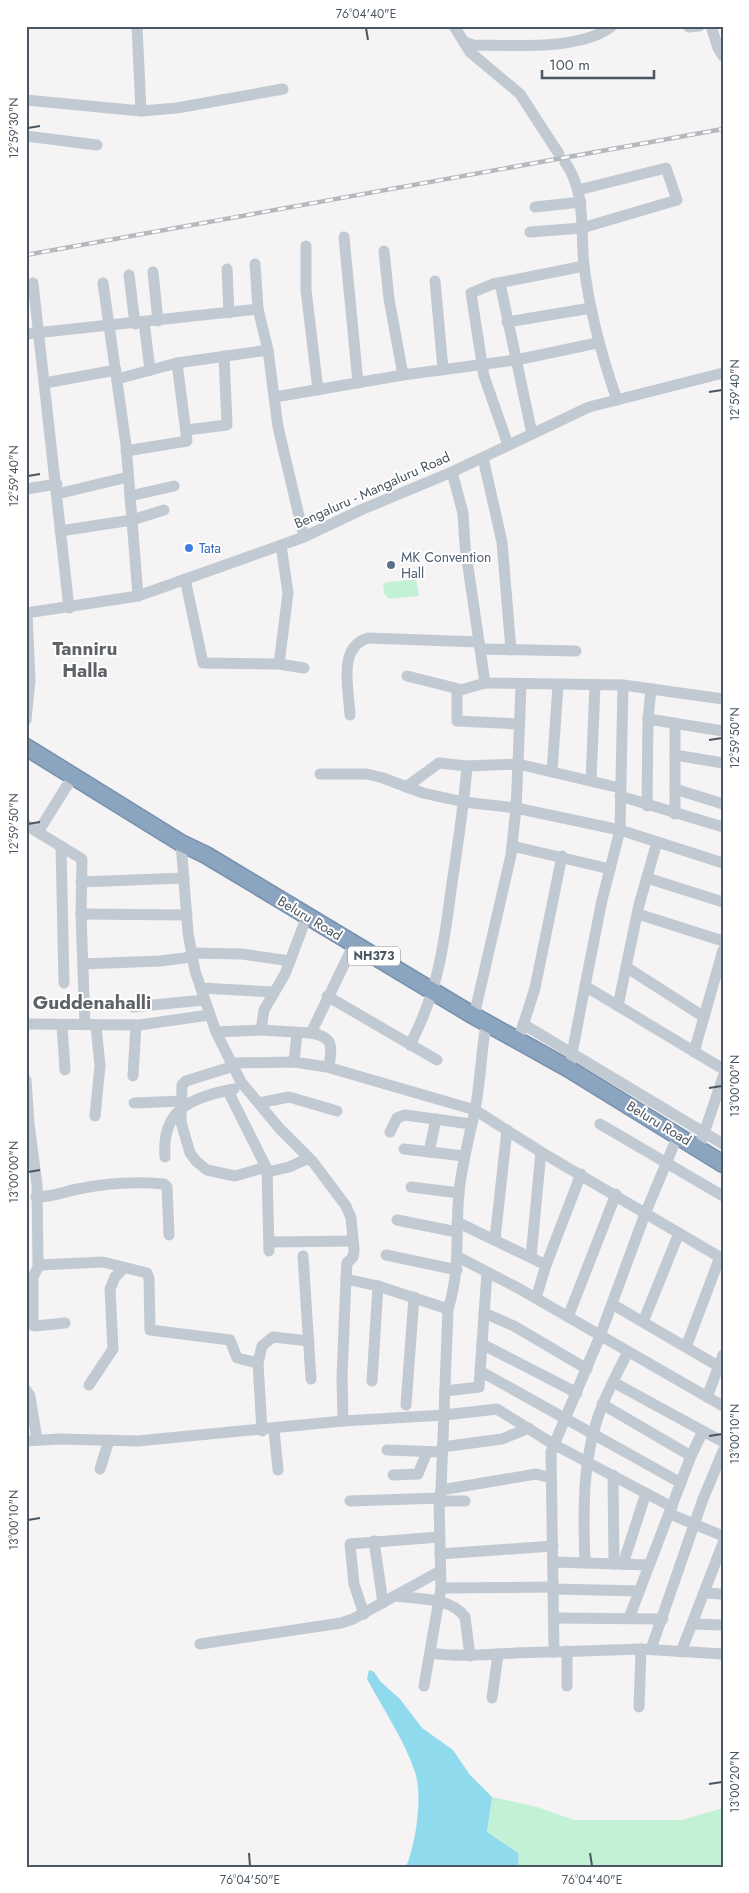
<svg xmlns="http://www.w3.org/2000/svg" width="749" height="1893" font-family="Jost,sans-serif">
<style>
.green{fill:#c3f1d5}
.water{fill:#90daee}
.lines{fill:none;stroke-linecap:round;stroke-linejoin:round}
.highway-casing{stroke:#7690ad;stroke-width:19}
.minor{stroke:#c1cad2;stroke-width:11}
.highway{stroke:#8ba5c1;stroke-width:16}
.rail-casing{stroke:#b5b8bd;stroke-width:4.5}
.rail{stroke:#fff;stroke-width:2.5;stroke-dasharray:8;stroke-linecap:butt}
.ticks{fill:none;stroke:#4a5661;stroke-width:2}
.shop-dot{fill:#3f7fe0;stroke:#fff;stroke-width:2}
.service-dot{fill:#5c6f8a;stroke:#fff;stroke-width:2}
.labels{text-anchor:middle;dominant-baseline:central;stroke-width:4;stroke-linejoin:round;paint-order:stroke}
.shield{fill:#fff;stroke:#808990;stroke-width:1}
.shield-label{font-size:12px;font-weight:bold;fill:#4a5661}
.street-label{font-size:14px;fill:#4a5661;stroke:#fff}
.shop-label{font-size:14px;fill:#366cbe;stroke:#fff;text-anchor:start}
.service-label{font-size:14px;fill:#4e5e75;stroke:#fff;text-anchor:start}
.district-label{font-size:19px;font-weight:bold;fill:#5f6368;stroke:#fff}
.neatline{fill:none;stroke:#4a5661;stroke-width:2}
.ticks-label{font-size:12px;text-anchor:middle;fill:#4a5661}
</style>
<rect width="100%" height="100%" fill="#f5f3f3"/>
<g class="green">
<polygon points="416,579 419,596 389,599 384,593 383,583"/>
<polygon points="492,1797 537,1807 574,1820 682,1820 723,1808 723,1867 519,1867 518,1853 487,1832"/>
</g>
<path class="water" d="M 369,1670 L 374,1672 L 381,1682 L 400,1699 L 422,1728 L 453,1750 L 470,1775 L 492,1797 L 487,1832 L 518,1853 L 519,1867 L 406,1867 C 416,1843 423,1797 415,1772 C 404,1739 383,1709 367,1679 Z"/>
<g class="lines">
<g class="highway-casing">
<polyline id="highway" points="26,747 181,843 206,855 474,1016 569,1069 723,1164"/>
</g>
<g class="minor">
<polyline points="137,26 141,111"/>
<polyline points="454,26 470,52 520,94 559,154"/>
<polyline points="711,26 718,48 723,56"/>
<polyline points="689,27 699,26"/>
<path d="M 464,42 L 473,45 C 511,45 581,51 612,26"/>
<polyline points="26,100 141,111 177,108 283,89"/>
<polyline points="26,136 97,145"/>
<path d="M 565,162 C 587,194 580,230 584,266 C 590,314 601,354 617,400"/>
<polyline points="535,207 581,202"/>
<polyline points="530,232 582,228 677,200 666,168 578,190"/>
<polyline points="344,237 358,383"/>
<polyline points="306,246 306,290 318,390"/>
<polyline points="255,264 258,309 268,350"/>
<polyline points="227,269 229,313"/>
<polyline points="153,272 158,321"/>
<polyline points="129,275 135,324"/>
<polyline points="435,281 443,369"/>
<polyline points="33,283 69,608"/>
<polyline points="103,283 126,445 138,596"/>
<polyline points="500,283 532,434"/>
<polyline points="144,322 150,370"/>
<polyline points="507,322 591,308"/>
<polyline points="26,334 258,309"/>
<polyline points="403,375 516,360 597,343"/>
<polyline points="117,379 177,363 268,350 278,427 304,537"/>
<polyline points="45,383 116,370"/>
<polyline points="275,397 403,375 389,299 384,251"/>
<polyline points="186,430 227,425 224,356"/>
<polyline points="508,445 484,376 471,293 493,284 584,266"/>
<polyline points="126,451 187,441 177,363"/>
<polyline points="483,458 502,542 511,650"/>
<polyline points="452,472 463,513 465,546 485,683 623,685 723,699"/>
<polyline points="26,489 57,484"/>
<polyline points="57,494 128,477"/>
<polyline points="130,496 174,486"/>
<polyline points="60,531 132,520 164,510"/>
<polyline points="185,579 203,663 279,664 304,668"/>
<polyline points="26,613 138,596 304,537 363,509 452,472 589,407 723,373"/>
<polyline points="480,649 576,651"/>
<polyline points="279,664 288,593 281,545"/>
<polyline points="407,676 459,689"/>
<polyline points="485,683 457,691 457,721 519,724"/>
<path d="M 350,715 C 349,690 337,647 368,638 L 479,642"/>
<polyline points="648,719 723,731"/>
<polyline points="26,720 30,680 27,613"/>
<polyline points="675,723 675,814"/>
<polyline points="675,755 723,763"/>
<polyline points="552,772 558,685"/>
<polyline points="320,774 367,774 383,778 423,793 464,802 516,808 518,764 620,788"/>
<polyline points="591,781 595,685"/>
<polyline points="406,787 439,763 467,766 518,764 521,685"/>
<polyline points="675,789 723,804"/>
<polyline points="620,796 723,827"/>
<polyline points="647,806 648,719 651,689"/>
<polyline points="26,825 82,859 81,914 85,1025"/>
<polyline points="38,832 73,776"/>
<polyline points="657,842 639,905 626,967 704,1017 694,1052"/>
<polyline points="181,843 188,933 195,971 216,1032 241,1082 280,1129 313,1162 346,1206 351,1218 354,1250 353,1257 347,1263 346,1279 342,1377 343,1421"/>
<polyline points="61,846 64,983"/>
<polyline points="512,846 610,869"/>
<polyline points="647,878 723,902"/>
<polyline points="81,882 184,878"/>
<polyline points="81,914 187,915"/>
<polyline points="638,914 723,941"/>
<polyline points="192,953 242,954 290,961"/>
<polyline points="83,964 160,961 192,957"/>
<polyline points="585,986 602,900 620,830 623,685"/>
<polyline points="201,988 273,992"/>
<polyline points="327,996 437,1060"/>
<polyline points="618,1006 626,967"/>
<polyline points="133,1007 204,1000"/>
<polyline points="474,1016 511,855 516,808 620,830 723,863"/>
<polyline points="704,1017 723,950"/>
<polyline points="26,1024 139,1025 209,1015"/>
<polyline points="523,1024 723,1144"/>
<polyline points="62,1025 65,1070"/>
<polyline points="261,1030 264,1010 285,974 307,916"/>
<polyline points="216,1032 261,1030 311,1033 354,944"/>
<polyline points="521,1032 535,988 562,856"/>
<path d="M 311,1033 C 334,1037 332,1046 329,1067"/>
<path d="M 410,1045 C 439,989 444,944 452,883 C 458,844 464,805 467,766"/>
<polyline points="294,1062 297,1033"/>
<polyline points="232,1063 294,1062 327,1067 475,1110 541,1152 723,1259"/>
<polyline points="234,1066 186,1081 182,1085 181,1122 190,1153 196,1161 207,1170 235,1176 266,1167"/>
<polyline points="569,1069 585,986 723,1069"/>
<polyline points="133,1076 136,1025"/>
<polyline points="26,1080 29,1124 37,1185 38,1264 40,1265 103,1262 147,1273 149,1279 150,1330 230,1340 237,1358 258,1363"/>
<polyline points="228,1091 267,1169 269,1251"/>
<polyline points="134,1103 182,1101"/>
<polyline points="259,1103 289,1097 337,1111"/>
<polyline points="95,1116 100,1066 96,1026"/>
<polyline points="600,1124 723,1196"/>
<polyline points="390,1132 397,1118 405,1115 471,1124"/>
<polyline points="678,1135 645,1214 600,1336 551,1452 554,1652 641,1649 723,1654"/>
<polyline points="699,1148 723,1077"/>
<polyline points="404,1149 464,1156"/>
<polyline points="429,1152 436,1119"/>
<path d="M 165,1157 C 161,1108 193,1097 234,1089"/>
<polyline points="268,1172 289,1167 309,1158"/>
<polyline points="411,1187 459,1193"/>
<path d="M 36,1197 C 52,1197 63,1192 78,1189 C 107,1183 134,1181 164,1184 L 167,1187 L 169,1235"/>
<polyline points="397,1220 457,1232"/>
<polyline points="457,1222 546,1265 581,1174"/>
<polyline points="495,1239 507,1130"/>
<polyline points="269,1242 353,1241"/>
<polyline points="386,1255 457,1270"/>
<polyline points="303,1256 311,1379"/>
<polyline points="458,1257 518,1288 723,1406"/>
<polyline points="531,1257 541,1152"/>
<polyline points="346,1279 378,1286 448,1309"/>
<polyline points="536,1298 546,1265"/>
<polyline points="612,1304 718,1366"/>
<polyline points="484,1313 514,1326 587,1369"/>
<polyline points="568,1317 616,1194"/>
<polyline points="643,1322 679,1233"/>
<polyline points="27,1323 35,1326 65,1323"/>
<polyline points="33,1325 33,1277 39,1265"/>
<polyline points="482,1344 577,1393"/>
<polyline points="686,1347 720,1257"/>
<polyline points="480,1371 681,1483"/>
<polyline points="372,1381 378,1286"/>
<polyline points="613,1382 723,1442"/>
<polyline points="89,1385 113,1349 110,1289 115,1277 124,1268"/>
<polyline points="26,1390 30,1396 37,1440"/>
<polyline points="445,1391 479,1387 487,1272"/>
<polyline points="707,1397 723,1355"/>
<polyline points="602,1404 691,1456"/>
<polyline points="406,1405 414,1297"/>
<polyline points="274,1430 278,1470"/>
<polyline points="262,1431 258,1363 262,1346 273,1337 309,1341"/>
<polyline points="26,1441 59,1439 137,1441 343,1421 444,1415 497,1409 553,1444 672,1507"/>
<polyline points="442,1447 502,1439 529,1428"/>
<polyline points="387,1450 442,1452"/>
<polyline points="100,1469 109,1440"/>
<polyline points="393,1475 418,1474 427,1452"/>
<polyline points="613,1475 614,1564"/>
<polyline points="441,1490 536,1474 551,1478"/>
<polyline points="350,1501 440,1498"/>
<polyline points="439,1501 465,1501"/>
<polyline points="670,1514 723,1536"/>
<polyline points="374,1541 383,1603"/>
<polyline points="440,1554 553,1546"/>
<polyline points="553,1562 649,1565"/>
<path d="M 585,1563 C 583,1509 582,1454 603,1404 C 610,1386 619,1369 628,1352"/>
<polyline points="623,1564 646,1493"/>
<polyline points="441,1588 554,1587"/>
<polyline points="554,1589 639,1591"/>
<polyline points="704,1593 723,1594"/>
<path d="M 395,1596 C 417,1599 451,1597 465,1617 L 470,1656"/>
<polyline points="364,1614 354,1584 350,1544 439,1537"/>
<polyline points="554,1618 663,1619"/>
<polyline points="629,1618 691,1456 703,1431"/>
<polyline points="692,1624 723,1625"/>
<polyline points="200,1644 341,1623 353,1619 440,1571"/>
<polyline points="651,1649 703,1499 723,1451"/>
<polyline points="681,1652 723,1543"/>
<path d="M 430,1653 C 472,1659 513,1651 554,1652"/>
<path d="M 424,1686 L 441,1588 L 439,1501 L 441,1490 L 448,1309 C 461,1270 455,1232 459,1192 C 462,1164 469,1138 475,1110 C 480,1084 481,1057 485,1031 L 488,1024"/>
<polyline points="567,1686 567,1651"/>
<polyline points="492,1698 498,1654"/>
<polyline points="639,1707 641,1649"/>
</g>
<use href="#highway" class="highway"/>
<g class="rail-casing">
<polyline id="rail" points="26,255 723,129"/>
</g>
<use href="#rail" class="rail"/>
</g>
<path class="ticks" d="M 366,28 L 368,40M 28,128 L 40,126M 709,392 L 722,390M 28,476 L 40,474M 709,740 L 722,738M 28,824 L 40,822M 709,1088 L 722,1086M 28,1172 L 40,1170M 709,1436 L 722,1434M 28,1520 L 40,1518M 709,1784 L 722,1782M 249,1853 L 250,1866M 590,1853 L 592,1866"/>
<circle class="shop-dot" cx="189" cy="548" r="5"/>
<circle class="service-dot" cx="391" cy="565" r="5"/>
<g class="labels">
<rect class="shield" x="348" y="946.5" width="52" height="19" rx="4"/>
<g class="shield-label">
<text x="374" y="956">NH373</text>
</g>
<g class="street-label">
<text transform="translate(372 490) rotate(-24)">Bengaluru - Mangaluru Road</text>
<text transform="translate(310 918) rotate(31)">Beluru Road</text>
<text transform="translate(659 1123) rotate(31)">Beluru Road</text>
</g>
<g class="shop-label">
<text x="199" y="548">Tata</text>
</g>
<g class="service-label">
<text x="401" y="557">MK Convention<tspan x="401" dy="16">Hall</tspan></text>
</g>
<g class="district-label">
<text x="85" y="648">Tanniru<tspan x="85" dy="22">Halla</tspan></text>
<text x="92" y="1002">Guddenahalli</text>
</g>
</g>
<rect width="749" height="1893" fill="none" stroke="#ffffff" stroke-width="55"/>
<path d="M542 70v8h112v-8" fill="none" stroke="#4a5661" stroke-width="2.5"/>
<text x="549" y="70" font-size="15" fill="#4a5661" stroke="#ffffff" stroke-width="4" paint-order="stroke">100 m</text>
<rect x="28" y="28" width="694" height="1838" class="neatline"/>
<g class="ticks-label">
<text x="366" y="18">76°04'40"E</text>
<text transform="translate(14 128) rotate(-90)" y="4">12°59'30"N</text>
<text transform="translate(735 390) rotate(-90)" y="4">12°59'40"N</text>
<text transform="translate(14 476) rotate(-90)" y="4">12°59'40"N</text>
<text transform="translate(735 738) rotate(-90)" y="4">12°59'50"N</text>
<text transform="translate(14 824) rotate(-90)" y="4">12°59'50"N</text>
<text transform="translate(735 1086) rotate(-90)" y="4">13°00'00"N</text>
<text transform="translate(14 1172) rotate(-90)" y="4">13°00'00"N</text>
<text transform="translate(735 1434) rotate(-90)" y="4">13°00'10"N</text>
<text transform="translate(14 1520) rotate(-90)" y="4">13°00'10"N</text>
<text transform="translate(735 1782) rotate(-90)" y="4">13°00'20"N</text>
<text x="250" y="1884">76°04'50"E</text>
<text x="592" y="1884">76°04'40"E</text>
</g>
</svg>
